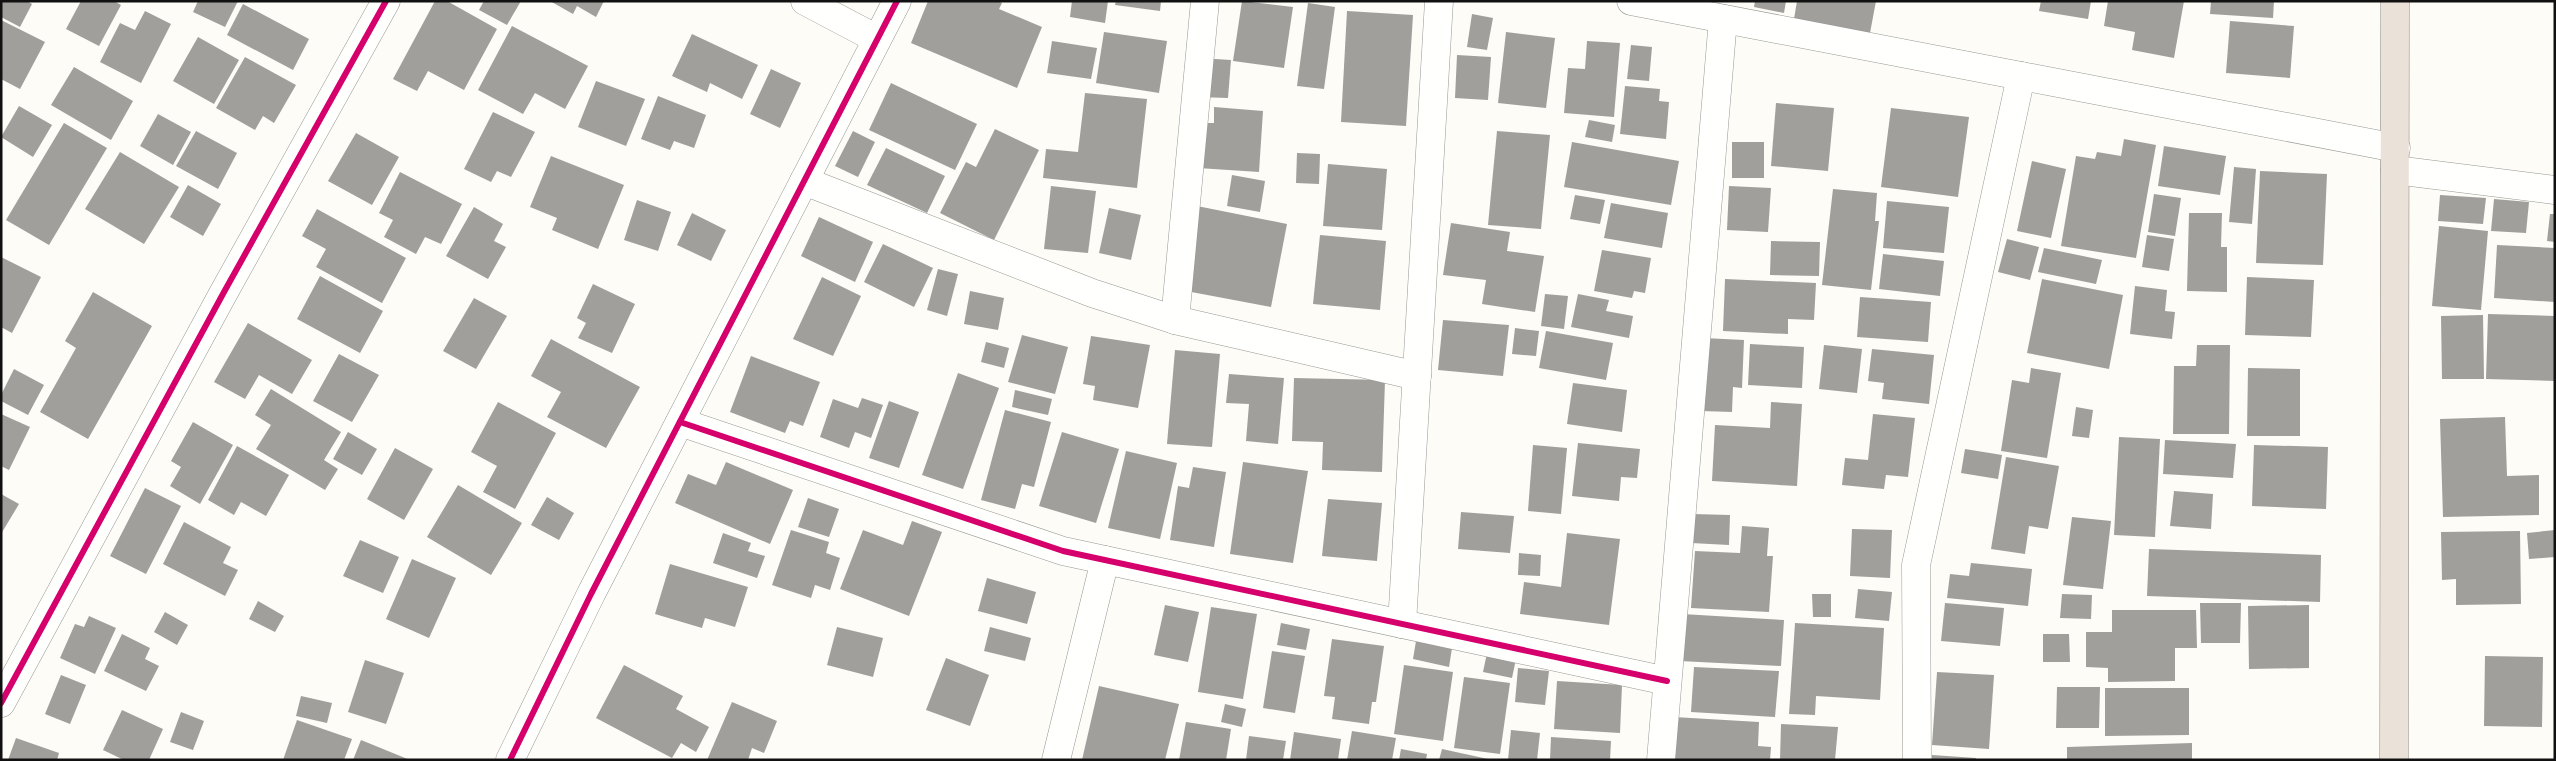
<svg xmlns="http://www.w3.org/2000/svg" width="2556" height="761" font-family="'Times New Roman',serif">
<style>
.building{fill:#a19f9c}
.lines{fill:none;stroke-linecap:round;stroke-linejoin:round}
.street-casing{stroke:#979795;stroke-width:29}
.highway-casing{stroke:#858482;stroke-width:29}
.street{stroke:#fffffe;stroke-width:28}
.highway{stroke:#eae1d8;stroke-width:28}
.cycleway-casing{stroke:#fff;stroke-width:9}
.cycleway{stroke:#d6006c;stroke-width:6}
</style>
<rect width="100%" height="100%" fill="#fdfcf7"/>
<g class="building">
<polygon points="1,1 27,1 32,4 20,27 1,17"/>
<polygon points="81,1 114,1 121,5 99,46 66,29"/>
<polygon points="198,1 238,1 225,27 193,12"/>
<polygon points="435,1 447,1 497,29 464,90 428,71 417,91 393,79"/>
<polygon points="484,1 521,1 507,25 479,10"/>
<polygon points="550,1 604,1 596,17 577,6 573,14"/>
<polygon points="928,1 998,1 1002,3 999,9 1042,27 1017,88 911,43"/>
<polygon points="1072,1 1108,1 1105,23 1070,17"/>
<polygon points="1116,1 1161,1 1160,11 1115,5"/>
<polygon points="1242,1 1293,7 1284,68 1233,61"/>
<polygon points="1755,1 1786,1 1784,13 1754,7"/>
<polygon points="1797,1 1876,1 1870,33 1794,19"/>
<polygon points="2041,1 2091,1 2088,19 2039,11"/>
<polygon points="2108,1 2184,1 2174,58 2132,50 2135,32 2104,26"/>
<polygon points="2211,1 2274,1 2273,18 2210,14"/>
<polygon points="1308,3 1335,7 1324,89 1297,86"/>
<polygon points="243,4 309,39 293,70 227,35"/>
<polygon points="145,11 171,24 141,83 100,62 120,23 135,30"/>
<polygon points="1347,11 1413,15 1406,126 1341,122"/>
<polygon points="1472,14 1493,18 1487,50 1467,47"/>
<polygon points="1,20 45,42 20,89 1,79"/>
<polygon points="2230,21 2294,26 2290,78 2226,73"/>
<polygon points="512,26 588,66 565,109 535,93 523,114 478,90"/>
<polygon points="1104,32 1167,41 1159,93 1096,83"/>
<polygon points="1506,32 1555,38 1546,108 1498,103"/>
<polygon points="692,34 758,65 742,99 710,83 707,92 672,76"/>
<polygon points="198,37 239,60 214,104 173,81"/>
<polygon points="1052,41 1097,48 1091,79 1047,73"/>
<polygon points="1587,41 1620,43 1614,117 1564,113 1568,68 1585,69"/>
<polygon points="1631,45 1652,47 1649,81 1627,79"/>
<polygon points="1457,55 1491,57 1488,100 1455,98"/>
<polygon points="245,57 296,85 274,123 263,116 255,130 216,108"/>
<polygon points="1200,58 1231,60 1228,98 1198,97"/>
<polygon points="74,67 133,101 111,140 51,105"/>
<polygon points="771,69 801,83 780,128 750,114"/>
<polygon points="596,81 645,99 626,146 578,127"/>
<polygon points="891,83 977,124 955,170 869,130"/>
<polygon points="1625,86 1660,89 1659,101 1669,102 1666,139 1620,134"/>
<polygon points="1085,93 1147,99 1137,188 1043,178 1046,149 1078,152"/>
<polygon points="658,96 706,115 694,148 674,141 670,150 641,139"/>
<polygon points="1776,103 1834,108 1828,171 1771,166"/>
<polygon points="19,106 52,125 33,157 1,137"/>
<polygon points="1214,107 1263,111 1259,172 1198,168 1202,123 1214,123"/>
<polygon points="1891,108 1969,117 1958,197 1881,187"/>
<polygon points="493,112 535,132 511,177 497,171 491,182 464,169"/>
<polygon points="158,114 191,132 173,165 140,146"/>
<polygon points="1589,120 1615,125 1612,142 1585,137"/>
<polygon points="64,123 107,148 49,245 6,220"/>
<polygon points="995,129 1039,150 994,240 940,213 966,162 976,167"/>
<polygon points="196,131 237,153 218,189 176,166"/>
<polygon points="853,131 875,142 858,177 835,166"/>
<polygon points="1497,131 1550,135 1541,229 1488,225"/>
<polygon points="356,133 399,157 372,205 328,181"/>
<polygon points="2124,139 2156,145 2136,258 2061,246 2076,156 2095,159 2097,152 2121,156"/>
<polygon points="1572,142 1679,161 1671,205 1564,187"/>
<rect x="1732" y="142" width="32" height="36"/>
<polygon points="2164,146 2226,156 2220,195 2158,186"/>
<polygon points="886,148 945,176 927,213 867,185"/>
<polygon points="120,152 179,187 144,244 85,209"/>
<polygon points="1297,153 1320,154 1319,184 1296,183"/>
<polygon points="551,156 624,185 598,249 552,230 557,218 530,207"/>
<polygon points="2032,161 2066,169 2051,238 2017,231"/>
<polygon points="1328,164 1387,169 1382,230 1323,226"/>
<polygon points="2234,167 2256,169 2252,224 2229,222"/>
<polygon points="2260,171 2327,174 2323,265 2256,263"/>
<polygon points="400,172 462,204 441,244 425,237 416,254 384,237 393,220 379,213"/>
<polygon points="1232,175 1265,181 1260,212 1227,206"/>
<polygon points="188,185 221,204 203,236 170,217"/>
<polygon points="1051,186 1096,191 1088,253 1044,249"/>
<polygon points="1729,186 1771,188 1768,232 1727,230"/>
<polygon points="1833,189 1877,193 1875,221 1879,221 1871,290 1822,285"/>
<polygon points="2154,194 2181,198 2175,236 2148,232"/>
<polygon points="1575,195 1605,200 1600,224 1570,219"/>
<polygon points="2440,195 2486,198 2483,224 2438,221"/>
<polygon points="2494,199 2529,202 2526,233 2491,231"/>
<polygon points="637,200 671,212 658,251 624,240"/>
<polygon points="1887,201 1949,207 1944,253 1883,248"/>
<polygon points="1611,203 1668,213 1662,248 1604,238"/>
<polygon points="1192,205 1287,224 1271,307 1186,291"/>
<polygon points="474,207 503,224 494,241 506,247 488,279 446,256"/>
<polygon points="1109,208 1141,215 1131,260 1099,253"/>
<polygon points="317,209 406,258 382,303 316,267 326,249 302,236"/>
<polygon points="692,213 726,230 711,261 677,245"/>
<polygon points="2189,213 2222,213 2221,247 2227,247 2227,292 2187,291"/>
<polygon points="2550,214 2555,214 2555,242 2547,241"/>
<polygon points="819,217 873,242 855,282 801,256"/>
<polygon points="1451,223 1510,232 1507,251 1544,256 1535,312 1482,304 1486,280 1443,275"/>
<polygon points="2439,226 2488,231 2481,310 2432,306"/>
<polygon points="1320,235 1386,241 1380,310 1313,304"/>
<polygon points="2147,235 2174,239 2169,271 2142,267"/>
<polygon points="2007,239 2039,247 2030,280 1998,272"/>
<polygon points="1771,241 1820,242 1819,276 1770,275"/>
<polygon points="883,244 933,268 914,307 864,282"/>
<polygon points="2497,245 2555,248 2555,302 2494,298"/>
<polygon points="2044,248 2102,260 2096,284 2038,272"/>
<polygon points="1602,250 1651,258 1645,293 1634,291 1632,298 1594,291"/>
<polygon points="1883,254 1944,261 1940,296 1879,289"/>
<polygon points="1,257 41,277 12,333 1,327"/>
<polygon points="938,269 958,274 947,316 927,310"/>
<polygon points="320,276 383,311 360,353 297,319"/>
<polygon points="822,277 861,296 833,356 793,339"/>
<polygon points="2247,277 2314,280 2311,337 2245,335"/>
<polygon points="1725,279 1816,283 1814,320 1788,319 1788,334 1723,331"/>
<polygon points="2042,279 2123,295 2109,369 2027,353"/>
<polygon points="593,284 635,304 612,353 578,338 586,323 577,318"/>
<polygon points="2135,286 2167,290 2165,311 2175,312 2172,339 2130,334"/>
<polygon points="970,291 1004,298 998,330 964,324"/>
<polygon points="93,292 152,326 88,439 40,412 76,348 65,341"/>
<polygon points="1545,294 1568,296 1564,329 1541,326"/>
<polygon points="1578,294 1609,300 1606,311 1633,316 1629,338 1571,327"/>
<polygon points="1860,297 1931,302 1928,342 1857,337"/>
<polygon points="474,298 507,316 476,369 443,351"/>
<polygon points="2488,314 2555,316 2555,381 2486,379"/>
<polygon points="2483,315 2484,379 2442,379 2441,316"/>
<polygon points="1443,320 1509,325 1503,376 1438,370"/>
<polygon points="248,323 312,360 292,394 259,375 245,399 214,382"/>
<polygon points="1515,328 1539,331 1536,356 1512,354"/>
<polygon points="1546,331 1613,343 1606,380 1539,368"/>
<polygon points="1022,335 1068,347 1055,394 1008,382"/>
<polygon points="1091,336 1150,345 1138,408 1093,400 1095,386 1083,384"/>
<polygon points="1704,338 1744,340 1742,388 1733,387 1732,412 1701,411"/>
<polygon points="551,339 640,387 606,448 547,417 561,392 531,376"/>
<polygon points="986,342 1009,348 1004,368 981,362"/>
<polygon points="1750,344 1804,347 1802,388 1748,385"/>
<polygon points="1824,345 1862,349 1857,393 1819,389"/>
<polygon points="2197,345 2230,345 2229,434 2173,434 2174,366 2196,366"/>
<polygon points="1872,349 1934,355 1929,404 1882,399 1884,383 1868,381"/>
<polygon points="1175,350 1220,354 1212,447 1167,444"/>
<polygon points="339,354 379,375 352,422 313,401"/>
<polygon points="751,356 820,382 803,426 790,421 785,433 730,412"/>
<polygon points="2031,368 2061,373 2047,458 2001,451 2012,380 2029,383"/>
<polygon points="2248,368 2300,369 2300,436 2247,436"/>
<polygon points="14,369 44,385 28,415 1,401 1,395"/>
<polygon points="958,373 999,388 963,489 922,475"/>
<polygon points="1229,374 1284,378 1278,444 1246,441 1249,404 1226,403"/>
<polygon points="1294,378 1385,380 1382,472 1322,470 1323,442 1292,441"/>
<polygon points="1573,383 1627,390 1622,432 1567,424"/>
<polygon points="271,389 341,432 324,460 338,469 325,490 256,449 271,425 255,415"/>
<polygon points="1015,390 1052,399 1048,415 1012,407"/>
<polygon points="862,398 883,405 871,438 855,432 849,448 820,437 833,399 858,408"/>
<polygon points="889,401 919,412 899,468 869,458"/>
<polygon points="498,402 556,433 515,509 483,492 497,466 471,452"/>
<polygon points="1771,402 1802,404 1797,486 1712,481 1715,425 1770,428"/>
<polygon points="2076,407 2093,410 2089,438 2072,436"/>
<polygon points="1005,410 1051,422 1034,487 1022,484 1015,509 981,500"/>
<polygon points="1,414 30,427 9,470 1,466"/>
<polygon points="1873,414 1915,418 1908,477 1886,475 1884,489 1842,485 1845,458 1868,460"/>
<polygon points="2505,417 2507,476 2539,475 2539,515 2443,517 2440,419"/>
<polygon points="193,422 233,445 200,504 170,486 181,467 171,461"/>
<polygon points="348,432 377,449 362,475 333,459"/>
<polygon points="1062,432 1119,449 1096,523 1039,506"/>
<polygon points="2119,437 2160,439 2155,537 2114,535"/>
<polygon points="2165,440 2236,444 2233,478 2163,474"/>
<polygon points="1578,443 1640,449 1637,478 1621,477 1619,501 1572,496"/>
<polygon points="1533,445 1567,448 1561,514 1528,511"/>
<polygon points="2254,445 2328,447 2326,509 2252,506"/>
<polygon points="237,446 289,475 266,516 241,502 234,515 208,500"/>
<polygon points="395,448 433,469 404,520 367,499"/>
<polygon points="1965,449 2002,455 1998,479 1961,473"/>
<polygon points="1126,451 1177,463 1160,539 1108,528"/>
<polygon points="2006,457 2059,466 2048,529 2029,526 2025,554 1991,549"/>
<polygon points="726,462 793,490 770,544 675,503 688,474 716,485"/>
<polygon points="1243,462 1308,471 1293,563 1230,554"/>
<polygon points="1193,467 1226,472 1214,547 1170,540 1178,486 1189,488"/>
<polygon points="458,485 522,523 491,575 427,537"/>
<polygon points="145,488 181,506 146,574 110,556"/>
<polygon points="2174,491 2213,494 2211,529 2170,526"/>
<polygon points="1,494 19,504 1,534"/>
<polygon points="547,497 574,513 559,540 531,525"/>
<polygon points="808,498 839,509 829,537 798,527"/>
<polygon points="1328,499 1382,503 1377,561 1322,556"/>
<polygon points="1461,512 1514,516 1510,553 1458,549"/>
<polygon points="1693,514 1730,515 1729,545 1691,543"/>
<polygon points="2072,517 2111,521 2103,589 2063,585"/>
<polygon points="912,521 942,532 909,616 840,589 863,530 903,545"/>
<polygon points="184,522 231,547 223,563 238,570 225,596 163,564"/>
<polygon points="1742,526 1769,528 1767,556 1773,556 1769,612 1691,608 1695,551 1740,553"/>
<polygon points="1852,529 1892,530 1890,578 1850,576"/>
<polygon points="791,530 829,542 826,553 840,558 830,590 815,585 811,598 772,585"/>
<polygon points="2555,530 2555,557 2529,559 2527,533"/>
<polygon points="2520,531 2521,604 2456,605 2456,579 2442,580 2441,532"/>
<polygon points="723,533 751,543 748,551 765,556 757,578 713,563"/>
<polygon points="1567,533 1620,539 1609,625 1520,614 1524,582 1561,587"/>
<polygon points="360,540 399,557 383,593 343,576"/>
<polygon points="2149,549 2321,555 2320,602 2147,596"/>
<polygon points="1519,553 1541,555 1540,576 1518,575"/>
<polygon points="412,559 456,578 429,638 386,619"/>
<polygon points="1971,563 2032,569 2028,606 1947,598 1950,574 1969,576"/>
<polygon points="670,564 748,587 735,627 705,618 702,628 655,614"/>
<polygon points="987,578 1036,592 1027,624 978,611"/>
<polygon points="1858,589 1892,592 1889,621 1855,618"/>
<polygon points="1812,594 1831,594 1831,617 1813,617"/>
<polygon points="2062,594 2092,595 2091,619 2060,618"/>
<polygon points="258,601 284,616 275,632 249,619"/>
<polygon points="1945,603 2004,608 2000,646 1941,641"/>
<polygon points="2200,603 2241,603 2240,643 2201,643"/>
<polygon points="1165,605 1199,612 1188,662 1154,655"/>
<polygon points="2309,605 2309,668 2249,669 2248,606"/>
<polygon points="1211,607 1257,614 1243,699 1198,692"/>
<polygon points="2112,610 2196,610 2197,648 2175,648 2175,681 2108,682 2108,668 2086,667 2086,632 2112,632"/>
<polygon points="165,612 188,625 177,645 154,632"/>
<polygon points="1682,614 1784,620 1781,666 1679,661"/>
<polygon points="89,616 116,628 95,674 60,658 75,624 84,627"/>
<polygon points="1281,623 1310,629 1306,650 1277,645"/>
<polygon points="1795,623 1884,628 1880,700 1816,696 1815,715 1789,714"/>
<polygon points="837,627 883,638 873,677 827,665"/>
<polygon points="990,627 1031,638 1025,661 984,651"/>
<polygon points="122,634 150,648 145,659 159,666 146,691 104,671"/>
<polygon points="2043,634 2069,634 2070,662 2043,662"/>
<polygon points="1332,639 1384,646 1376,702 1372,702 1369,724 1332,719 1335,697 1324,696"/>
<polygon points="1416,641 1452,648 1449,667 1413,659"/>
<polygon points="1272,651 1305,656 1295,713 1263,708"/>
<polygon points="1487,653 1516,659 1512,678 1483,672"/>
<polygon points="2485,656 2543,657 2542,727 2484,726"/>
<polygon points="946,658 989,675 970,726 926,710"/>
<polygon points="365,660 404,673 386,724 348,712"/>
<polygon points="624,665 683,696 676,709 709,727 696,752 681,743 672,758 596,718"/>
<polygon points="1404,665 1453,672 1443,741 1394,734"/>
<polygon points="1694,667 1779,671 1775,717 1691,712"/>
<polygon points="1518,668 1549,671 1545,705 1515,702"/>
<polygon points="1937,672 1994,675 1989,749 1932,745"/>
<polygon points="61,675 86,685 70,724 45,714"/>
<polygon points="1464,677 1510,683 1500,754 1454,748"/>
<polygon points="1557,681 1622,685 1620,733 1554,729"/>
<polygon points="1099,686 1179,704 1165,760 1082,760"/>
<polygon points="2057,687 2100,687 2099,728 2056,728"/>
<polygon points="2105,688 2189,688 2189,735 2105,736"/>
<polygon points="301,696 332,703 327,723 296,716"/>
<polygon points="732,702 777,721 764,753 752,748 748,760 707,760"/>
<polygon points="1225,704 1246,709 1242,727 1221,722"/>
<polygon points="122,710 163,729 149,760 124,760 103,750"/>
<polygon points="181,712 204,721 193,750 170,742"/>
<polygon points="1674,717 1759,722 1758,746 1771,747 1770,760 1672,760"/>
<polygon points="297,720 352,739 344,760 283,760"/>
<polygon points="1186,722 1231,729 1226,760 1179,760"/>
<polygon points="1781,724 1838,727 1835,760 1780,760"/>
<polygon points="1511,730 1540,733 1537,760 1508,760"/>
<polygon points="1352,731 1396,738 1392,760 1347,760"/>
<polygon points="1294,732 1341,739 1338,760 1290,760"/>
<polygon points="1249,736 1286,741 1283,760 1246,760"/>
<polygon points="1551,737 1611,741 1610,760 1550,760"/>
<polygon points="16,738 59,753 57,760 8,760"/>
<polygon points="361,740 410,760 353,760"/>
<polygon points="2192,743 2192,760 2067,760 2067,747"/>
<polygon points="1401,749 1427,754 1426,760 1399,760"/>
<polygon points="1442,749 1488,759 1488,760 1439,760"/>
<polygon points="1932,755 1976,758 1976,760 1932,760"/>
</g>
<g class="lines">
<g class="street-casing">
<g id="street">
<polyline points="805,1 877,39"/>
<polyline points="1631,1 2396,148"/>
<polyline points="2395,170 2555,190"/>
<polyline points="804,181 1092,293 1175,320 1417,376"/>
<polyline points="1175,320 1205,1"/>
<polyline points="680,422 1063,551 1667,681"/>
<polyline points="1402,624 1439,1"/>
<polyline points="1,703 224,292 386,1"/>
<polyline points="510,760 591,594 897,1"/>
<polyline points="1056,760 1105,560"/>
<polyline points="1661,760 1723,19"/>
<polyline points="1917,760 1916,565 2021,76"/>
</g>
</g>
<g class="highway-casing">
<polyline id="highway" points="2394,760 2395,1"/>
</g>
<use href="#street" class="street"/>
<use href="#highway" class="highway"/>
<g class="cycleway-casing">
<g id="cycleway">
<polyline points="680,422 1063,551 1667,681"/>
<polyline points="1,703 224,292 386,1"/>
<polyline points="510,760 591,594 897,1"/>
</g>
</g>
<use href="#cycleway" class="cycleway"/>
</g>
<rect width="2556" height="761" fill="none" stroke="#111111" stroke-width="5"/>
</svg>
